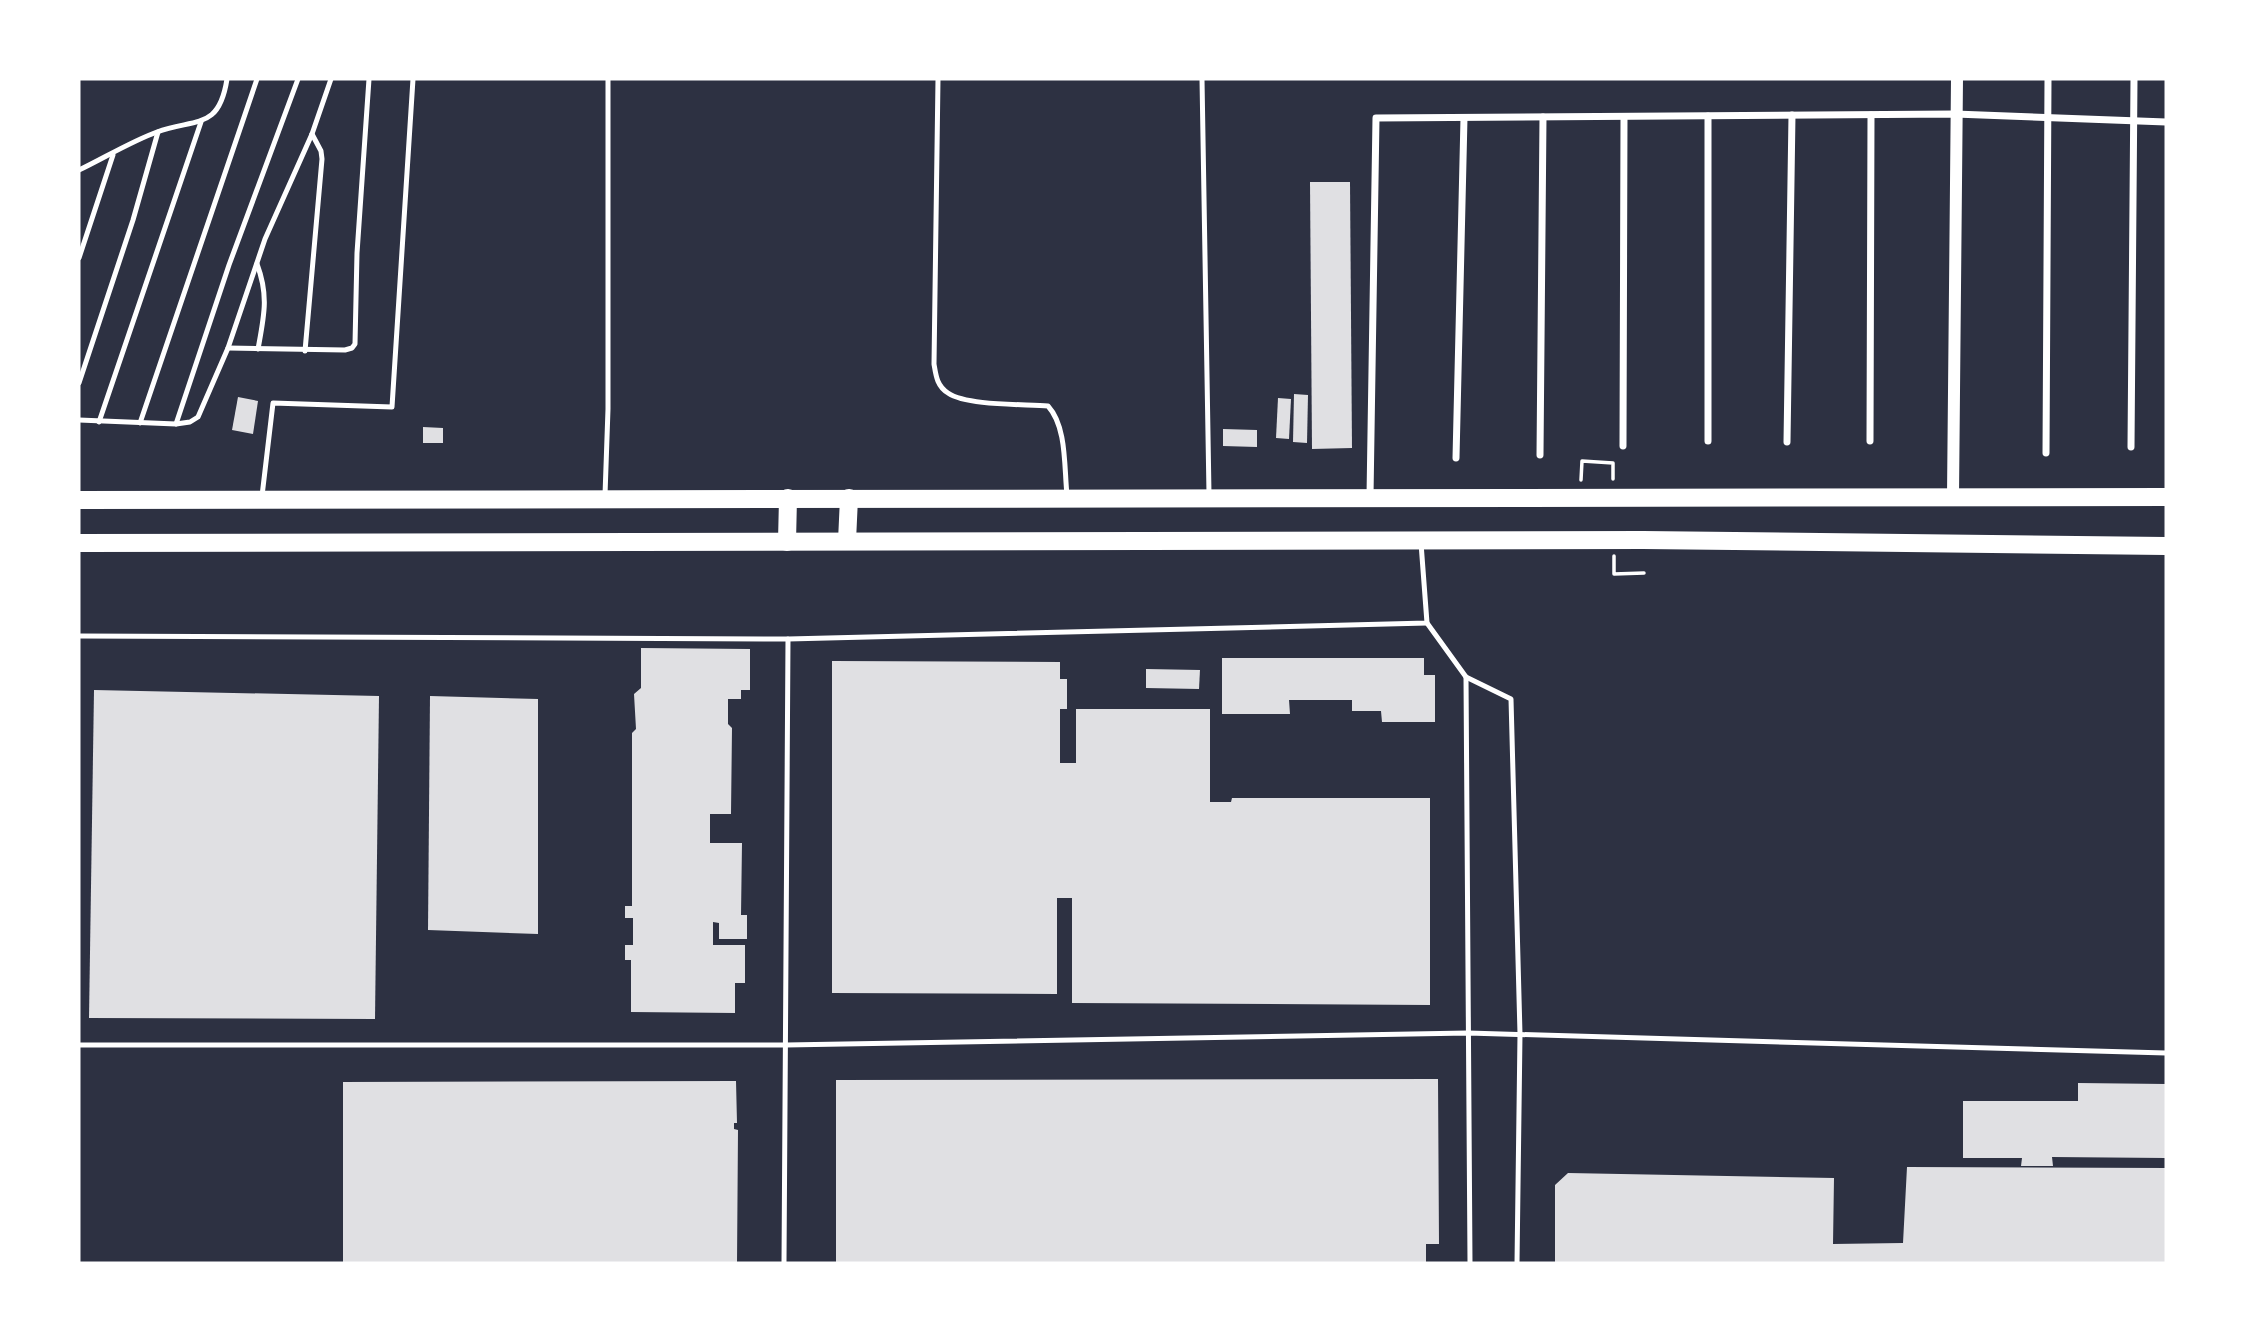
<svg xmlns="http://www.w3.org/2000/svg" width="2245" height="1342" font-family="'Zilla Slab',serif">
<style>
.building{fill:#e0e0e3}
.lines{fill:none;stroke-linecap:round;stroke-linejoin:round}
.path{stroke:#fff;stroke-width:3.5}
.service{stroke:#fff;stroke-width:5}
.minor{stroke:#fff;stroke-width:7}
.tertiary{stroke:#fff;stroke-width:12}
.primary{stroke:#fff;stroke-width:18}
</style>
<rect width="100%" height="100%" fill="#2d3142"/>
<g class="building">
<polygon points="1310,182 1350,182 1352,448 1312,449"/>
<polygon points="1294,394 1308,395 1307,443 1293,442"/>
<polygon points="238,397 258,401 253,434 232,430"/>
<polygon points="1278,398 1291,399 1289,439 1276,438"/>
<polygon points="423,427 443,428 443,443 423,443"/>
<polygon points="1223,429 1257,430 1257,447 1223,446"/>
<polygon points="641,648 750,649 750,690 741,690 741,699 728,699 728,724 732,728 731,814 710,814 710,843 742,843 741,915 747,915 747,939 719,939 719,923 713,922 713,945 745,945 745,983 735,983 735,1013 631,1012 631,960 625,960 625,945 633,945 633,918 625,918 625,906 632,906 632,733 636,729 634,694 641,688"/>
<polygon points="1222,658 1424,658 1424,675 1435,675 1435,722 1382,722 1381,711 1352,711 1352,700 1289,700 1290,714 1222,714"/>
<polygon points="832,661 1060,662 1060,679 1067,679 1067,709 1060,709 1060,763 1076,763 1076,709 1210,709 1210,802 1231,802 1232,798 1430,798 1430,1005 1072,1003 1072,898 1057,898 1057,994 832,993"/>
<polygon points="1146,669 1200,670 1199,689 1146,688"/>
<polygon points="94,690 379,696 375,1019 89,1018"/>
<polygon points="430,696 538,699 538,934 428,930"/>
<polygon points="1438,1079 1439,1244 1426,1244 1426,1263 836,1263 836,1080"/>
<polygon points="736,1081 737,1123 734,1123 734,1129 738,1130 737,1263 343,1263 343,1082"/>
<polygon points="2078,1083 2166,1084 2166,1158 2052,1157 2053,1166 2021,1166 2022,1158 1963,1158 1963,1101 2078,1101"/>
<polygon points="1907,1167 2166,1168 2166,1263 1555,1263 1555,1185 1568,1173 1834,1178 1833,1244 1903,1243"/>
</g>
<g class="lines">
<g class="path">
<polyline points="1581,480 1582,461 1613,463 1613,479"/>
<polyline points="1614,556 1614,574 1644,573"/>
</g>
<g class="service">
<path d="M 938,79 L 934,364 C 936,376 937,386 948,393 C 967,406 1024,404 1048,406 C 1067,427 1064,467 1067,495"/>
<polyline points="1202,79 1209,494"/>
<path d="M 79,170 C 104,158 132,141 157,132 C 195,118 219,131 227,79"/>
<polyline points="79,258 113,155"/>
<path d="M 257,264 C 269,296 264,316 258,349"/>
<polyline points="228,348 345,350 352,348 355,344 357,253 369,79"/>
<polyline points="305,351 322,159 321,151 312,134"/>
<polyline points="79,383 133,220 158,132"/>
<polyline points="79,420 176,424 190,422 198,417 228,348 265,239 312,134 331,79"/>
<polyline points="99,422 201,122"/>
<polyline points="140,423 257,79"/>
<polyline points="176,424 229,265 298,79"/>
<polyline points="605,495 608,409 608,79"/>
<polyline points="262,496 273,403 392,407 413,79"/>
<polyline points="1427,623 1466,677 1511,699 1520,1034 1517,1263"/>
<polyline points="79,636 788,639 1427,623 1421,543"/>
<polyline points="1466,677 1470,1263"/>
<polyline points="79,1045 786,1045 1468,1033 2166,1053"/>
<polyline points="784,1263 788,639"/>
</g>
<g class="minor">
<polyline points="1708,441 1708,116"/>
<polyline points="1870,441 1871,115"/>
<polyline points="1787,442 1792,115"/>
<polyline points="1623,446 1624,117"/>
<polyline points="2131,447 2134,79"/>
<polyline points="2046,453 2048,79"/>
<polyline points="1540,455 1543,117"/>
<polyline points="1456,458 1464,118"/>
<polyline points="1370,496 1376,118 1955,114 2166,122"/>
</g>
<polyline class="tertiary" points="1953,496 1957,79"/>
<g class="primary">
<polyline points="79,500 2166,497"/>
<polyline points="847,541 849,498"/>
<polyline points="787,542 788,498"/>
<polyline points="79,543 1643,540 2166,546"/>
</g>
</g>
<rect width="2245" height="1342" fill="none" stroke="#ffffff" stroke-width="161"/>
</svg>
